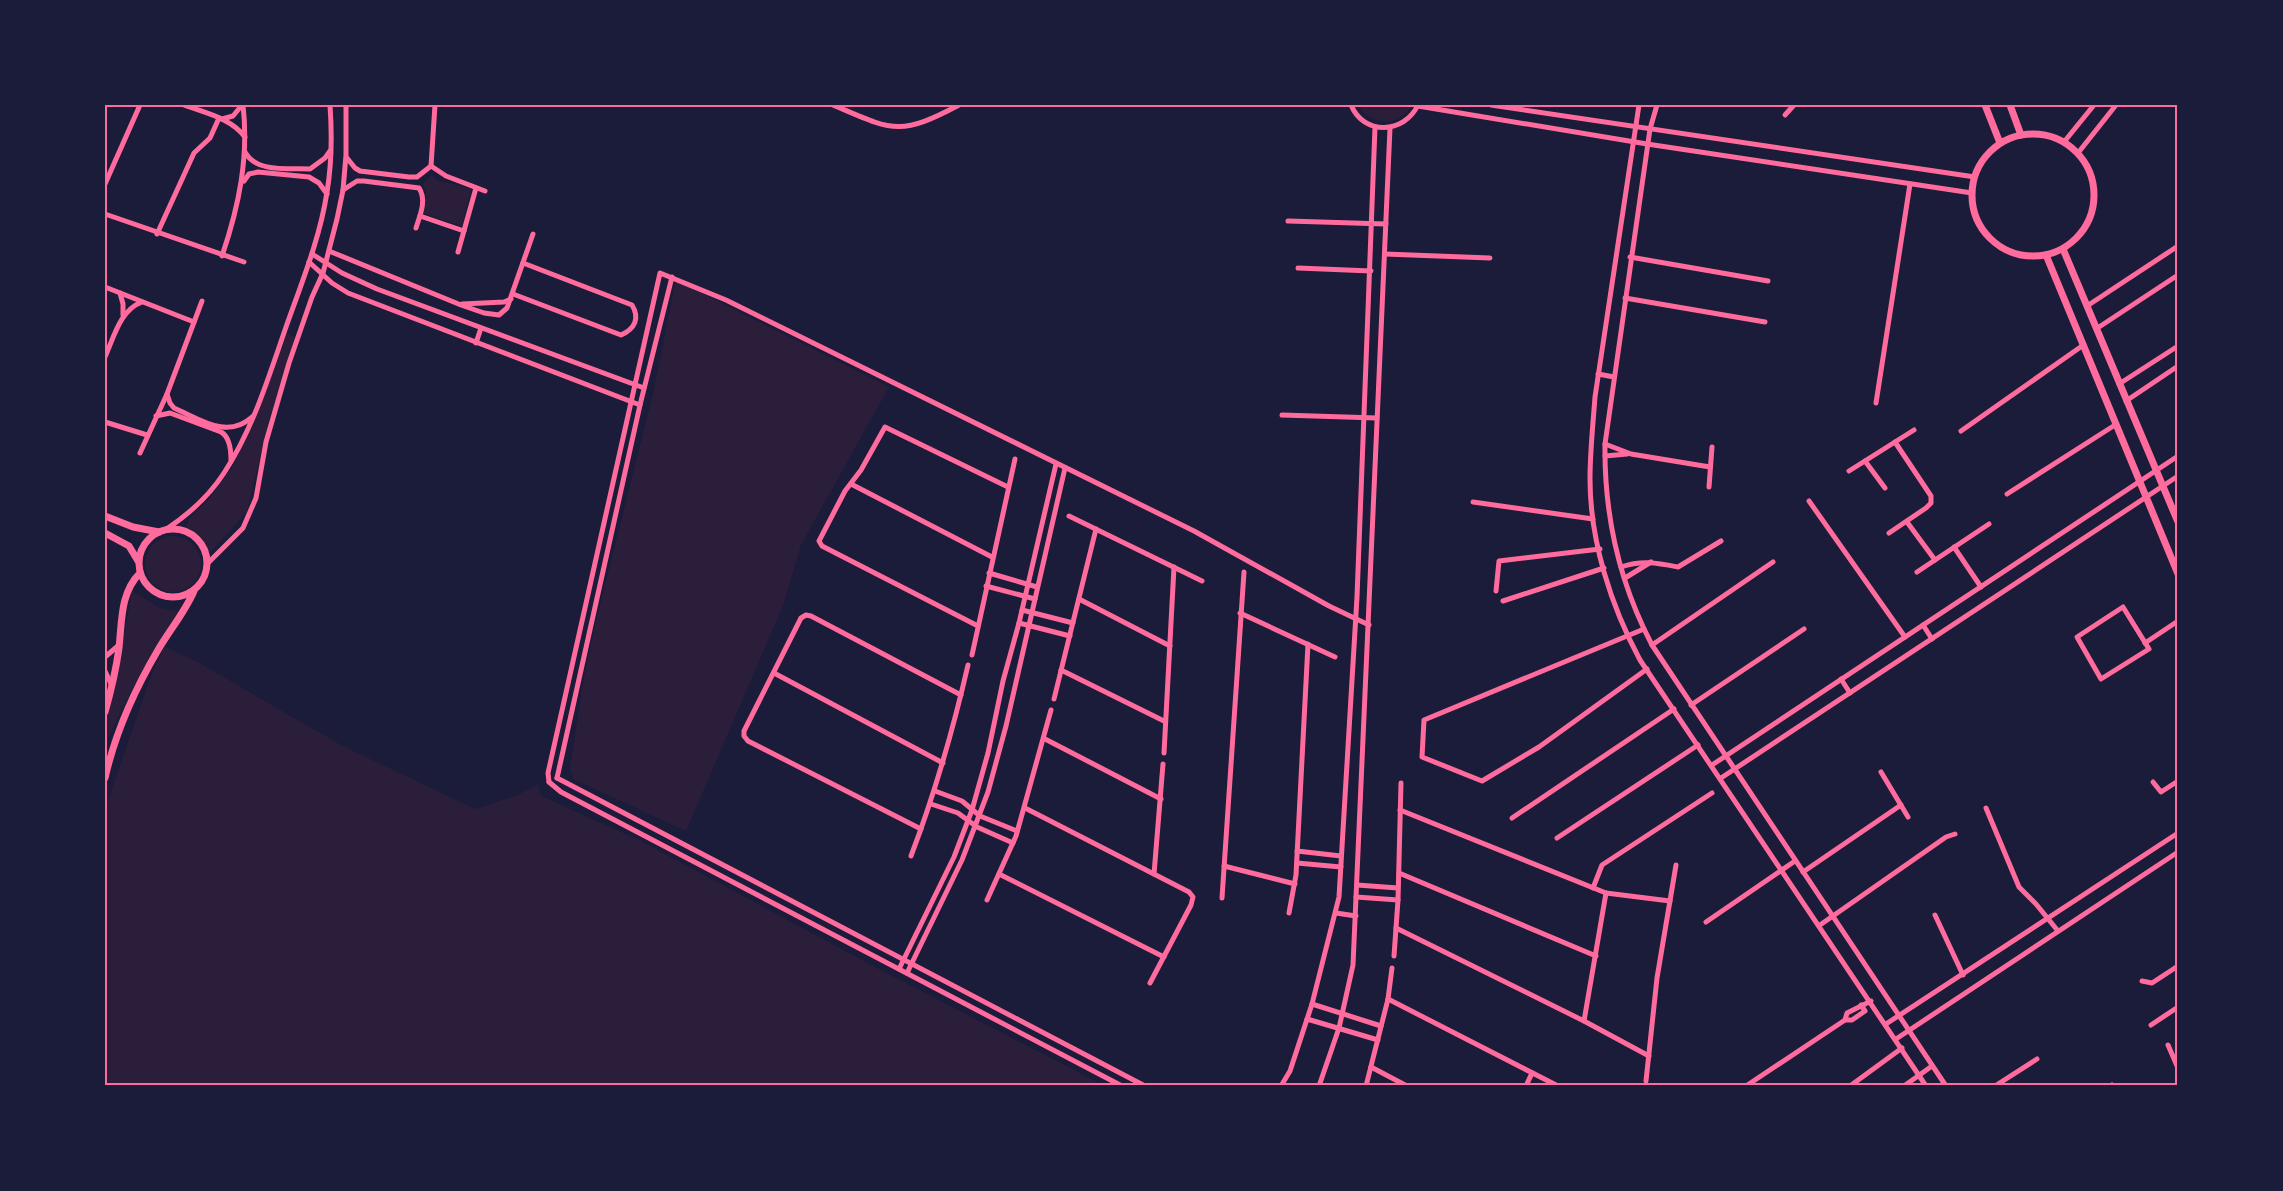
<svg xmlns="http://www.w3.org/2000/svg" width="2283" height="1191" font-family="Signika,sans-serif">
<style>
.green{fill:#2a1e3b}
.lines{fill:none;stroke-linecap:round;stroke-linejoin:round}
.minor{stroke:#ff6b9d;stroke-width:5}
.tertiary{stroke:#ff6b9d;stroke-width:7}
.neatline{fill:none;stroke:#ff6b9d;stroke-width:2}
</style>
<rect width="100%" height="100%" fill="#1b1b3a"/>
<g class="green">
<path d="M 1358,105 L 1411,105 C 1400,128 1370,126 1358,105 Z"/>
<polygon points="432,175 437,180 471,189 462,226 423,213 426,194 423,184"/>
<polygon points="676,280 889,387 801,545 784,603 686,831 573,779 570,768 583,682 595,625 653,394"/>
<polygon points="287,334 296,337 269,420 247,512 208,555 203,540 186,527 189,519 209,499 234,465 272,376"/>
<circle cx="173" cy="564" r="28"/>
<polygon points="132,591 160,608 179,612 138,678 105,744 105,722 115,687"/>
<polygon points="164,646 199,663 343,746 475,809 518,795 538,784 541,796 641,841 875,967 1105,1086 105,1086 105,809 150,679"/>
</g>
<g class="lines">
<g class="minor">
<path d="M 184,105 C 205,113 231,118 245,137"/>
<path d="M 833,105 C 892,130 899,137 959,105"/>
<path d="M 1351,105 C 1364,136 1404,134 1418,105"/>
<polyline points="1491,105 1975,177"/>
<path d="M 1639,105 L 1595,397 C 1593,424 1590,452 1590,479 C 1590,541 1611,606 1640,660 L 1926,1086"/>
<path d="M 1657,105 L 1650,129 L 1605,444 C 1604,515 1619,582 1652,645 L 1946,1086"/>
<polyline points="1418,106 1647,144 1972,193"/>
<polyline points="1785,115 1794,105"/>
<polyline points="222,119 233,116 242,105"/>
<polyline points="2064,142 2094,105"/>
<path d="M 245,152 C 256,173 289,168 310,169 L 325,158 L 330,151"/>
<polyline points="2078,153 2116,105"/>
<polyline points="347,158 355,168 360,171 409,177 417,177 431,166"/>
<polyline points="431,166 446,176 485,191"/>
<polyline points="431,166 435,105"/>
<polyline points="244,181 249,174 258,172 309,177 319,183 327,194"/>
<polyline points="105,184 140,105"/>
<path d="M 343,190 L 357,181 L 364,181 L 419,188 C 427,200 420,215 416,228"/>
<polyline points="105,214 244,262"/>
<polyline points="420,216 464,231"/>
<polyline points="1288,221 1386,224"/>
<polyline points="157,234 194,153 210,138 219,118"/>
<polyline points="329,251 461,305 484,313 499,315 507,308 533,234"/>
<polyline points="458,252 476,188"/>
<polyline points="312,254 342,273 377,289 644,388"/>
<polyline points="1385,254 1490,258"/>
<path d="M 222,256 C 239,206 249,157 243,105"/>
<polyline points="1630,257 1768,281"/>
<polyline points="309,262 332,283 348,293 640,405"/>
<polyline points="1298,268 1371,271"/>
<polyline points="105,287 194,322"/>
<polyline points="120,293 123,304 123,315"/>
<path d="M 513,294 L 621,335 C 635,329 640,318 632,305 L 523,263"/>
<polyline points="1625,298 1765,322"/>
<polyline points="462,304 504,302 511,299"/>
<polyline points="2087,306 2178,246"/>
<polyline points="2096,329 2178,275"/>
<polyline points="476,343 481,328"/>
<path d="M 105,357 C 114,337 120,310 142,302"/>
<polyline points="1598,374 1614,377"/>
<polyline points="2119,384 2178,346"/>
<path d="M 167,394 L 170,403 L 174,408 C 200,419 227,440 252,417"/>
<polyline points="2126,401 2178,366"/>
<polyline points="1876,403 1910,184"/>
<polyline points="1282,415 1377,418"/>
<path d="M 156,416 L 170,413 L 221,432 C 230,437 231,450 231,460"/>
<polyline points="105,422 147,435"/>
<polyline points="1961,431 2082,346"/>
<polyline points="1605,444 1631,454 1710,467"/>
<polyline points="140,453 167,394 202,301"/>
<polyline points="1605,456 1627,454"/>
<polyline points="1865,461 1885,488"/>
<polyline points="1849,471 1914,430"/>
<polyline points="851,484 992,557"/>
<polyline points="1709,487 1712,447"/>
<polyline points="2007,494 2115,425"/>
<polyline points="1809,501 1905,637"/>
<polyline points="1473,502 1593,519"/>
<polyline points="1069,516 1202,581"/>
<polyline points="1907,522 1935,560"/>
<path d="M 165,530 C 188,515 209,496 224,473 C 253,429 269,376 286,327 C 302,282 320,238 327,192 C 332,163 332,134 330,105"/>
<polyline points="1889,533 1926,508 1931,503 1931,496 1895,442"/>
<polyline points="1954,547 1981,587"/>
<polyline points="207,564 243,528 256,498 266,442 289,363 312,297 323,273 337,219 343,190 346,155 346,105"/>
<path d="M 1621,567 C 1642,560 1657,563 1678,567 L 1721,541"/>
<polyline points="1917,572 1989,524"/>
<polyline points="989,573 1037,587"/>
<polyline points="1625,578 1651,562"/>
<polyline points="986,586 1035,599"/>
<polyline points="1496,591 1499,561 1600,549"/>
<polyline points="1079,599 1170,646"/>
<polyline points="1503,601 1604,568"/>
<polygon points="2123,607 2149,649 2101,679 2077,637"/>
<polyline points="1022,610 1073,623"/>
<polyline points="1240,613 1335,657"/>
<polyline points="1019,623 1070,636"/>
<polyline points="1923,625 1932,639"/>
<polyline points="978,626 822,546 819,541 845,491 861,470 885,427 1008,487"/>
<polyline points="1644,629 1424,720 1422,757 1482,781 1539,747 1647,669"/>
<polyline points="2145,643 2178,621"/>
<polyline points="1652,645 1773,562"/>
<polyline points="972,655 1015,459"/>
<polyline points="105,657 119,645"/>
<polyline points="1061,670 1164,721"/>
<polyline points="105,671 112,686"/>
<polyline points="774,673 943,763"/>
<polyline points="1841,679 1850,693"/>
<polyline points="1054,699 1096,529"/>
<polyline points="1691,705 1804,629"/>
<polyline points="1045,739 1161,799"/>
<polyline points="1164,753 1174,567"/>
<polyline points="1712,765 2178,456"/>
<polyline points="1881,772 1908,817"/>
<polyline points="557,778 1145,1086"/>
<polyline points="557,778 640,405 672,277"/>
<polyline points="1721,778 2178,476"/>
<polyline points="549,782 548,773 660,273 726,300 1194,531 1329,606 1369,625"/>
<polyline points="549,782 561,792 1122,1086"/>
<polyline points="2153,782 2161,792 2178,781"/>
<polyline points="935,791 962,801 980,816 1017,831"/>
<polyline points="931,804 958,813 977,827 1013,843"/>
<polyline points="1025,808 1189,892 1193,897 1191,905 1150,983"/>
<polyline points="1986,808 2019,887 2036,904 2058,931"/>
<polyline points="1400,810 1606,893 1670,901"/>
<polyline points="1512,818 1674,709"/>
<polyline points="921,829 748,741 744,736 744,731 801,618 806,615 811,616 961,695"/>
<polyline points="1557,838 1698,745"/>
<polyline points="1297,851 1341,856"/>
<path d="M 911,856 C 935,793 953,730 968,665"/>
<polyline points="1297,863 1341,867"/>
<polyline points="1224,866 1295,884"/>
<polyline points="1803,872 1901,805"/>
<polyline points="1399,873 1596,956"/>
<polyline points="999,874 1164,957"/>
<polyline points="1154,874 1163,764"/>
<polyline points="1357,885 1398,888"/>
<polyline points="1593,888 1602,865 1712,793"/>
<polyline points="1356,897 1398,900"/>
<polyline points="1222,898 1244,572"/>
<polyline points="987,900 1016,836 1051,710"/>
<polyline points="1289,913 1296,875 1308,644"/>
<polyline points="1336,913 1356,916"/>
<polyline points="1935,915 1963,975"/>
<polyline points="1706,922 1795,861"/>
<polyline points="1820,925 1946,837 1955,834"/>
<polyline points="1396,928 1584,1021 1649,1056"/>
<polyline points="1394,956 1398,900 1401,783"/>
<polyline points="899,969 954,857 972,810 988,753 1003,681 1019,623 1056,464"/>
<polyline points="907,973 962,860 988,792 1006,726 1065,468"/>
<polyline points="2142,981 2152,983 2178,966"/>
<polyline points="1388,999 1558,1086"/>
<polyline points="1312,1004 1381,1026"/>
<polyline points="1307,1019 1378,1040"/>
<polyline points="1845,1020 1852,1020 1865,1011 1861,1005"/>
<polyline points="1584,1021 1606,893"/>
<polyline points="1886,1024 2178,833"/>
<polyline points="2151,1025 2178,1007"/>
<polyline points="1896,1039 2178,852"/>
<polyline points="2168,1045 2178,1068"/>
<polyline points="1371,1067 1407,1086"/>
<polyline points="1646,1081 1657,978 1676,865"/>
<polyline points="2112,1085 2113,1086"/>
<polyline points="1281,1086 1290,1071 1312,1004 1339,897 1357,597 1375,127"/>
<polyline points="1319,1086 1339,1028 1353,965 1390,128"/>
<polyline points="1366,1086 1388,999 1392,968"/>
<polyline points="1526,1086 1532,1073"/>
<polyline points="1746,1086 1845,1020 1847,1013 1871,1001"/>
<polyline points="1850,1086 1902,1048"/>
<polyline points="1904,1086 1932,1066"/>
<polyline points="1995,1086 2037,1059"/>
</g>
<g class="tertiary">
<polyline points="1985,105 2000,143"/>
<polyline points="2010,105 2021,135"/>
<circle cx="2033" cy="195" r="61"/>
<polyline points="2063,249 2178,522"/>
<polyline points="2046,255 2178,574"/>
<polyline points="105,516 133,527 159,532"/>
<circle cx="173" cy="563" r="34"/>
<polyline points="105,533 129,546 138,561"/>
<path d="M 105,712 C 111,691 116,670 119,648 C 122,621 120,593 140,573"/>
<path d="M 105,778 C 115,734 135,689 158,650 C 169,631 185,612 194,591"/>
</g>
</g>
<rect width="2283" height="1191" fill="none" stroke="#1b1b3a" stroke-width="213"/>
<rect x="106" y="106" width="2070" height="978" class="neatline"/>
</svg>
